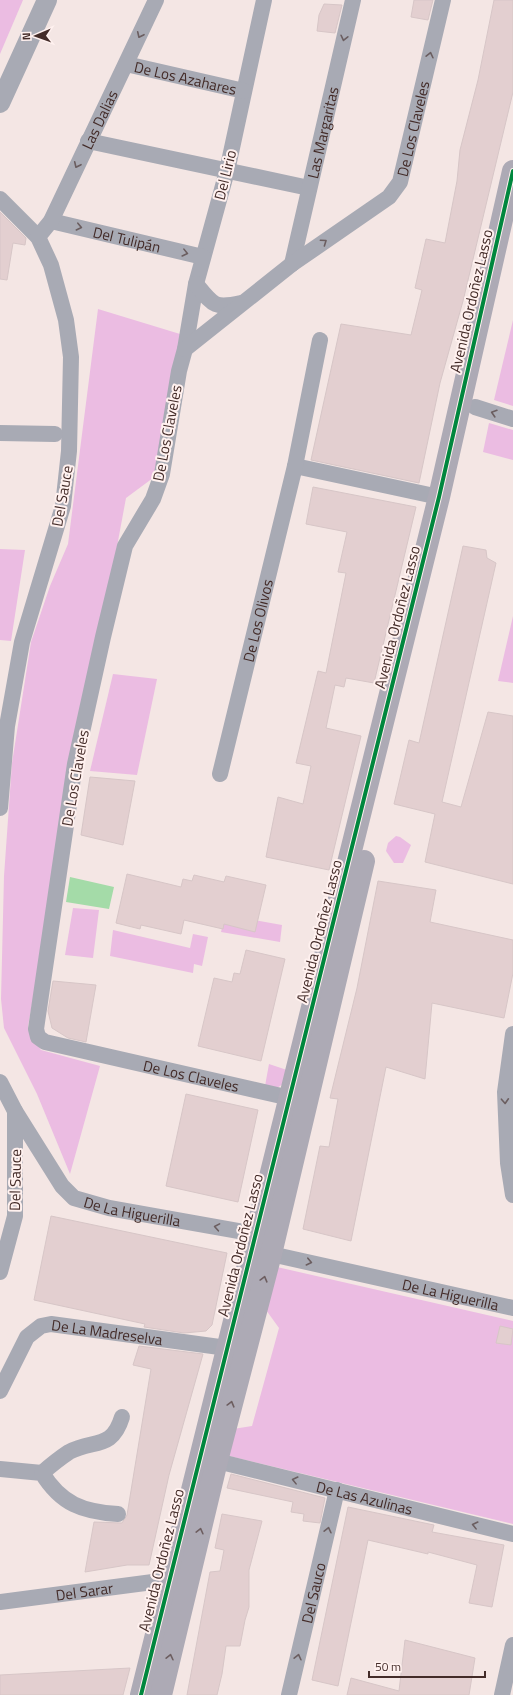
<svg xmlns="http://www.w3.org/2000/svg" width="513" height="1695" font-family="'Titillium Web',sans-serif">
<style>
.green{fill:#ebbce2}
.water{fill:#a4dba8}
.building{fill:#e3cfd0;stroke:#d7c6c7}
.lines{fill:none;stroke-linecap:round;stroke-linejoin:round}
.minor{stroke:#a8aab4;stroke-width:16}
.tertiary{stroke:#a8aab4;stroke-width:20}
.primary{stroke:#adaab5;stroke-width:22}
.cycleway-casing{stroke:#fff1ef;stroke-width:6}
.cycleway{stroke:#00873e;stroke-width:4}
.oneway{stroke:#6b5e60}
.oneway2{stroke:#6d5e60}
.labels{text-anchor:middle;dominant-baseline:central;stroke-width:4;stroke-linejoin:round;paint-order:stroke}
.street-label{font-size:15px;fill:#432b28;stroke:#fff1ef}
</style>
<rect width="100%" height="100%" fill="#f4e6e4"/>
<g class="green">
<polygon points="0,0 23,0 0,54"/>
<polygon points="98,309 180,334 157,475 126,498 28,1026 32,1038 41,1050 100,1066 70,1174 37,1094 4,1028 1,999 4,876 12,763 31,642 50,586 68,544"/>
<polygon points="513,320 513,406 494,400"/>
<polygon points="489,423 513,430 513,460 483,452"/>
<polygon points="0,549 25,550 11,641 0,640"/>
<polygon points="513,616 513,683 498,681"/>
<polygon points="113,674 157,679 137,775 90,771"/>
<polygon points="396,836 400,837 411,845 403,863 394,863 386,851 388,843"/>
<polygon points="73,908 99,910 93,958 65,955"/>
<polygon points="225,915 282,925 280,942 221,932"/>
<polygon points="113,930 190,948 193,934 208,937 202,966 194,964 193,973 110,956"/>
<polygon points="269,1064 287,1070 283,1084 277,1088 265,1086"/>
<polygon points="277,1267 513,1321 513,1524 225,1455 233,1429 252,1426 279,1328 266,1310"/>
</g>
<polygon class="water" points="70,877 114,887 109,909 66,902"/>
<g class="building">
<polygon points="414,0 433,0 428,20 411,17"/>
<polygon points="494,0 513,0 513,92 463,301 440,383 419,483 311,460 341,324 411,335 422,290 415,288 426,239 445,243 457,181 460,150 478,80"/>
<polygon points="324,4 342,5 335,33 317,31 319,15"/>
<polygon points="0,212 26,238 25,245 13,243 7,280 0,279"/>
<polygon points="313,487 416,507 374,683 346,678 344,687 335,685 326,728 361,736 329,870 266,857 278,797 303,804 311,766 296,763 318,671 326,673 346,573 338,572 347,532 306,524"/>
<polygon points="463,546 486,550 487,558 496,563 442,802 461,807 488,712 513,716 513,884 425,862 435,814 394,804 409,740 419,743"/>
<polygon points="90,777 135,781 123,845 81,835"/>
<polygon points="127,874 181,887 183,879 192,881 194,875 224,882 226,876 266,885 255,932 224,924 223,929 184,920 181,934 141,925 140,929 116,923"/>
<polygon points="378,881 436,890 430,922 513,940 513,973 504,1018 432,1003 425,1079 386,1067 351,1241 303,1229 320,1146 329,1147 338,1099 330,1098 357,988"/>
<polygon points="246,950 285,959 261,1061 198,1046 214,978 232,982 234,973 240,974"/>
<polygon points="53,981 96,985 86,1042 68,1038 52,1028 48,1011"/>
<polygon points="186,1094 258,1110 238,1202 166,1186"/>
<polygon points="51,1216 227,1253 212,1325 206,1331 184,1333 144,1327 145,1324 34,1300"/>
<polygon points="500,1326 513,1329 511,1345 496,1343"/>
<polygon points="139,1346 203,1354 169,1475 149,1565 127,1565 85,1572 94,1522 122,1523 127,1515 151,1369 133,1365"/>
<polygon points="231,1474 325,1498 320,1523 303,1521 304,1514 291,1512 293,1502 227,1488"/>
<polygon points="348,1507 434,1525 432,1532 504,1545 492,1607 469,1603 477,1565 428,1552 428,1554 368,1540 338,1686 312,1680"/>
<polygon points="222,1514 262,1521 249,1570 249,1607 245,1620 240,1646 226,1646 222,1674 217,1695 187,1695 210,1572 220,1571 224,1550 215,1548"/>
<polygon points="405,1640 475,1658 469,1695 347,1695 351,1678 399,1691"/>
<polygon points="130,1668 123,1695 0,1695 0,1675"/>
</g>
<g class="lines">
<g class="minor">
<path id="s1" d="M 264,0 L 227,171 L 196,284 L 185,349 L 179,371 L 162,474 L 153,499 L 125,546 L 103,637 L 75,764 L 36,1029 L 38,1037 L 45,1042 L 290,1098"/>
<path id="s2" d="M 126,64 L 244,91"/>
<polyline points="88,141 309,188"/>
<polyline points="0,199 38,237 51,265 66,320 71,357 69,451 63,506 22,642 7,726 0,808"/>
<path id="s3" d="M 51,221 L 203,257"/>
<path id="s4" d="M 38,237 L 51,221 L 156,0"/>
<path id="s5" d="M 292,264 L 353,0"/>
<path d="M 196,284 C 213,305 214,309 241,303"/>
<path id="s6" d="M 185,349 L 292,264 L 389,197 L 400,182 L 443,0"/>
<polyline points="475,407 513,419"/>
<polyline points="0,433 55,434"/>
<polyline points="295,466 439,497"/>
<path id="s7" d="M 220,774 L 295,466 L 320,340"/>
<polyline points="513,1034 505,1092 508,1163 513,1195"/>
<path id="s8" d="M 0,1082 L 15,1111 L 62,1186 L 74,1198 L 109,1208 L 256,1234"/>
<path id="s9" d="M 271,1254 L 513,1308"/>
<polyline points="0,1272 15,1216 15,1111"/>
<path id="s10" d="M 0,1391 L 27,1337 L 41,1326 L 51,1324 L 227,1348"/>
<path id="s11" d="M 217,1461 L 513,1534"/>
<path d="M 0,1469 L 42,1473 C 61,1504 83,1512 118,1514"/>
<path d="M 42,1473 C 50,1466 60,1458 69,1452 C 94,1439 112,1450 122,1417"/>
<path id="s12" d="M 0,1602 L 168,1580"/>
<path id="s13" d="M 289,1695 L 337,1490"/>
<polyline points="502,1695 513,1645"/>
</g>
<polyline class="tertiary" points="0,103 47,0"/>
<g class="primary">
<polyline points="141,1695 439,497 513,171"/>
<polyline points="161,1695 217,1461 271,1254 364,861"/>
</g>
<g class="cycleway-casing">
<polyline id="cycleway" points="141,1695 439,497 513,171"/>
</g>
<use href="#cycleway" class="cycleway"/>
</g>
<defs><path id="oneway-chevron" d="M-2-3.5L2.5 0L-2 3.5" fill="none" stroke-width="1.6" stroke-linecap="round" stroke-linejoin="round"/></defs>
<g class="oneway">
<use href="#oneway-chevron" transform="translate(140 35) rotate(115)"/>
<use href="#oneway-chevron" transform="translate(344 38) rotate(103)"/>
<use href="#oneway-chevron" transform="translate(430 55) rotate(-77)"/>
<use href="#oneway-chevron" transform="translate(77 165) rotate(115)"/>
<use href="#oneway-chevron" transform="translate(79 227) rotate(13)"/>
<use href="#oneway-chevron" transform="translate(324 242) rotate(-35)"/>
<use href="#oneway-chevron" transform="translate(185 253) rotate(14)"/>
<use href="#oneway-chevron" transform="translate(494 413) rotate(-163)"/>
<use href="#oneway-chevron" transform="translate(505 1101) rotate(87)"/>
<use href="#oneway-chevron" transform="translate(217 1227) rotate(-170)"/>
<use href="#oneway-chevron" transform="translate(309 1262) rotate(13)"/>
<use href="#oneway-chevron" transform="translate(295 1480) rotate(-166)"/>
<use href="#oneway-chevron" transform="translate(475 1525) rotate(-166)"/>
<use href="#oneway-chevron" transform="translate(328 1530) rotate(-77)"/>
<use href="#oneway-chevron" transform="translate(298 1657) rotate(-77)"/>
</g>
<g class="oneway2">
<use href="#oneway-chevron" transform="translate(264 1279) rotate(-75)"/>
<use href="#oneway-chevron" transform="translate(231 1404) rotate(-75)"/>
<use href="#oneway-chevron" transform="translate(200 1531) rotate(-76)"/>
<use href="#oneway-chevron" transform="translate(170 1657) rotate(-77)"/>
</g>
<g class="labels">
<g class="street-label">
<text stroke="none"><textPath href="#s2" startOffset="61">De Los Azahares</textPath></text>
<text stroke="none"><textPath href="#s4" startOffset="133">Las Dalias</textPath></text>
<text stroke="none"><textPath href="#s6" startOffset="328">De Los Claveles</textPath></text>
<text stroke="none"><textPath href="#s5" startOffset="135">Las Margaritas</textPath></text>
<text transform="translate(225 175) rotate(-76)">Del Lirio</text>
<text stroke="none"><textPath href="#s3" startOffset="78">Del Tulipán</textPath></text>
<text transform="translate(471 301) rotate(-77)">Avenida Ordoñez Lasso</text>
<text transform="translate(167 433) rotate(-79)">De Los Claveles</text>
<text transform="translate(62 496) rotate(-80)">Del Sauce</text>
<text transform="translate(397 617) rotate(-76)">Avenida Ordoñez Lasso</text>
<text stroke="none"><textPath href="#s7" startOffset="158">De Los Olivos</textPath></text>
<text transform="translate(75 778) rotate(-80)">De Los Claveles</text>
<text transform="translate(319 931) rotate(-76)">Avenida Ordoñez Lasso</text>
<text stroke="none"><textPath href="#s1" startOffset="1225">De Los Claveles</textPath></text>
<text transform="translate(15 1180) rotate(-89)">Del Sauce</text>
<text stroke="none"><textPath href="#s8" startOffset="198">De La Higuerilla</textPath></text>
<text transform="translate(240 1245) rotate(-76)">Avenida Ordoñez Lasso</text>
<text stroke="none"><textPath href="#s9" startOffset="184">De La Higuerilla</textPath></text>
<text stroke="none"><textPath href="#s10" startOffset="145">De La Madreselva</textPath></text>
<text stroke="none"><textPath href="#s11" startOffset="152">De Las Azulinas</textPath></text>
<text transform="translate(161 1560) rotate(-76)">Avenida Ordoñez Lasso</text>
<text stroke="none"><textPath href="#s12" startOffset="85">Del Sarar</textPath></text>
<text stroke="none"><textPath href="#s13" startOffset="105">Del Sauco</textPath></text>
</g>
</g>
<g transform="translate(36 36) rotate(268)" stroke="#fff1ef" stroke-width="3" paint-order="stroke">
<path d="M0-3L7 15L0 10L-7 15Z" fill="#432b28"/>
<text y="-6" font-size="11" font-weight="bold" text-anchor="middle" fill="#432b28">N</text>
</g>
<path d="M369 1671v6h116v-6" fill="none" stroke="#432b28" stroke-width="2"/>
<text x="375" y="1671" font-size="12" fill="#432b28" stroke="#fff1ef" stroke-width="3" paint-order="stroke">50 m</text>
</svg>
